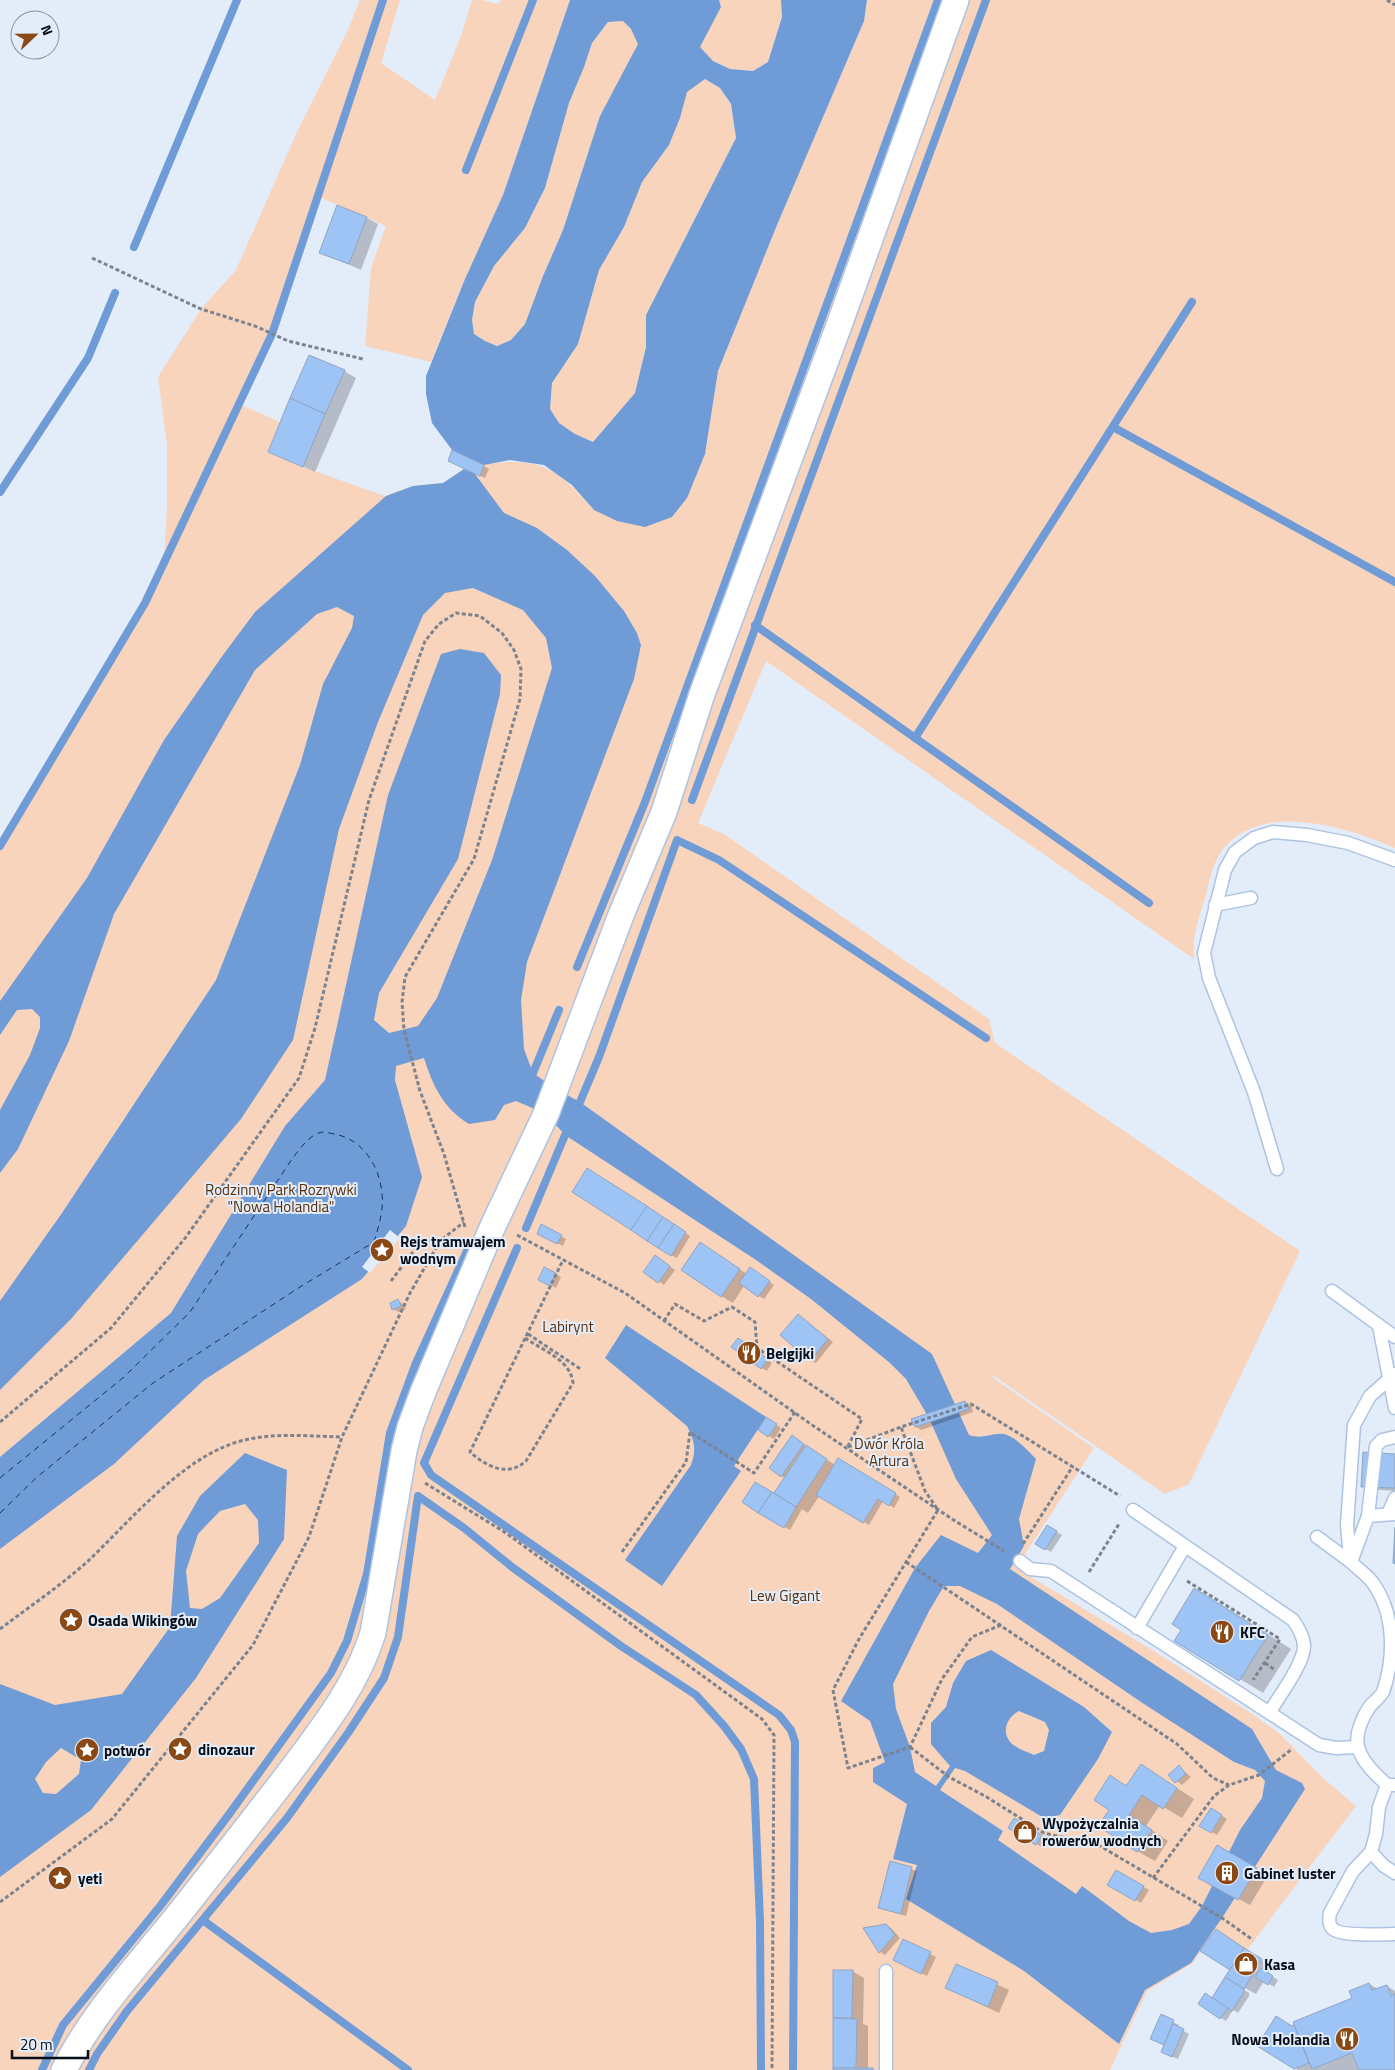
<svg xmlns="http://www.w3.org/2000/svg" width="1395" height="2070" font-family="'Titillium Web',sans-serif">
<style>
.green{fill:#f9d4bc}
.water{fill:#6f9bd7;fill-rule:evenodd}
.pier{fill:#e3ecf9}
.shadow{fill:#0003}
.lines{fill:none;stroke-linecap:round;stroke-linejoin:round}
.stream{stroke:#6f9bd7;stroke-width:8}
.ferry{stroke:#08346b;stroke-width:1;stroke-dasharray:6 5;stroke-linecap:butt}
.building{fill:#9ec3f5;stroke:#8fa5c3}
.service-casing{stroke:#adc3e2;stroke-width:15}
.minor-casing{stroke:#adc3e2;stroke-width:28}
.path{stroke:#7b838e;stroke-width:3;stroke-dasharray:4 2.5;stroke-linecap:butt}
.service{stroke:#fff;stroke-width:12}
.minor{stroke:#fff;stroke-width:25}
.labels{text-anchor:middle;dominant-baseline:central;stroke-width:4;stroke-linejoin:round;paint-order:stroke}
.park-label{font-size:15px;fill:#5a2e09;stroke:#e3ecf9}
.poi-label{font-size:15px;font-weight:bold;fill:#070e18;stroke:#e3ecf9;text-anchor:start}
</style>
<rect width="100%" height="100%" fill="#e3ecf9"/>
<g class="green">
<path d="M 360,0 L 400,0 L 381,63 L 435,100 L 461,36 L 472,0 L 482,0 L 498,4 L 501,0 L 570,0 L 503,195 L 465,279 L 431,362 L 365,346 L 371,268 L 386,226 L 317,196 L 274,328 L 239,404 L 280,422 L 268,452 L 303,467 L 385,496 L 413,486 L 443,483 L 464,469 L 479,476 L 484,465 C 542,455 557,469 594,510 L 705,454 L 718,371 L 777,225 L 864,21 L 867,0 L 1395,0 L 1395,848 C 1345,826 1256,798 1219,855 C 1212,867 1209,882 1206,895 C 1200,915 1191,937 1194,959 L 766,661 L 698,823 L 724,834 L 989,1019 L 995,1043 L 1300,1251 L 1189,1484 L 1165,1494 L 994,1376 L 992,1377 L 1094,1448 L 1016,1568 L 1154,1651 L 1254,1715 L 1280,1734 L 1322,1777 L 1356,1806 L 1247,1950 L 1215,1929 L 1193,1963 L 1147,1991 L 1110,2070 L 0,2070 L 0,846 L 145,603 L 164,562 L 167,506 L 167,445 L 158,377 L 201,309 L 236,270 L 297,132 L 347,32 Z"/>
<polygon points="719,0 781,0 782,17 768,62 753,71 731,69 713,61 699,47 721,7"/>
<polygon points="623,21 631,29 639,44 600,116 563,230 543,276 525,324 511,340 497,346 485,341 474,334 472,320 475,302 494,266 525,228 545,188 569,103 584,67 592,43 608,22"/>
<polygon points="705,79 720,88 731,105 736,138 646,315 646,347 635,393 593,442 575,434 559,423 550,409 552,383 578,344 599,270 624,227 642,182 669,145 680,118 687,92"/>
</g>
<g class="water">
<path d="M 570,0 L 719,0 L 721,7 L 700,47 L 713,61 L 730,69 L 753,71 L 768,62 L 782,17 L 781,0 L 867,0 L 864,21 L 777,225 L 718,371 L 705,454 L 687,498 L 672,517 L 645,527 L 617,521 L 594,510 L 572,485 L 544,465 L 510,460 L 484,465 L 452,450 L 432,423 L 426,394 L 426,376 L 465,279 L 503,195 ZM 623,21 L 631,29 L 638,44 L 600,116 L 563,230 L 543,276 L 525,324 L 511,340 L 497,346 L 485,341 L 474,334 L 472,320 L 475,302 L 494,266 L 525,228 L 545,188 L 569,103 L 584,67 L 592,43 L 608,22 ZM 705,79 L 720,88 L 731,104 L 736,138 L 646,315 L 646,347 L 635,393 L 593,442 L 575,434 L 559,423 L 550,409 L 552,383 L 578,344 L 599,270 L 624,227 L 642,182 L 669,145 L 680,118 L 687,92 Z"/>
<path d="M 464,469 L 475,474 L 504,513 L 537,528 L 567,550 L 595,576 L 624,611 L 637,633 L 641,645 L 634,679 L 527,962 L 521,1000 L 524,1049 L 533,1073 L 556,1089 L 580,1102 L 932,1354 L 969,1435 C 983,1440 992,1432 1004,1434 C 1016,1437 1027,1450 1036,1459 L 1019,1519 L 1024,1546 L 1010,1569 L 1252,1729 L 1276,1770 L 1302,1783 L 1305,1789 L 1222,1918 L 1191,1963 L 1145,1990 L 1119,2044 L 1024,1971 L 906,1899 L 917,1865 L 893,1859 L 907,1804 L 873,1782 L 873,1768 L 885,1762 L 870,1721 L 841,1701 L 915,1568 L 941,1535 L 978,1553 L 992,1535 L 956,1479 L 929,1418 L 906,1379 L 890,1363 L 811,1299 L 756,1260 L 565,1135 L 546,1114 L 516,1101 L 504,1105 L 495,1120 L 469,1124 C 443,1108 433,1086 424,1058 L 396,1066 L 395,1080 L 422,1177 L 406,1226 L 362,1279 L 204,1380 L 114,1464 L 0,1549 L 0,1457 L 171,1313 L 285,1126 L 325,1080 L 388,795 L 441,654 L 460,649 L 484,653 L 501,675 L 500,694 L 458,859 L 379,993 L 374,1020 L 389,1033 L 418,1026 L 437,998 L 492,860 L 552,668 L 546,638 L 523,610 L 473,588 L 445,593 L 423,615 L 378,722 L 339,829 L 293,1040 L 241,1119 L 71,1319 L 0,1390 L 0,1301 L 62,1213 L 216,980 L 300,765 L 323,684 L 352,628 L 354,616 L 337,607 L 317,614 L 255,670 L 114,914 L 69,1041 L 18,1149 L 0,1173 L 0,1110 L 30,1055 L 40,1028 L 40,1017 L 32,1009 L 17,1010 L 0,1035 L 0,1001 L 87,878 L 164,740 L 223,655 L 255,612 L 386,496 L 413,486 L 443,483 ZM 944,1586 L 960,1586 L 997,1604 L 1141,1702 L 1234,1762 L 1255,1770 L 1265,1781 L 1262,1798 L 1240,1830 L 1202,1906 L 1189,1924 L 1172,1930 L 1151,1933 L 1129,1921 L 1082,1886 L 1076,1894 L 998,1840 L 1003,1831 L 940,1790 L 955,1768 L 965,1771 L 1044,1818 L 1060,1815 L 1098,1759 L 1112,1732 L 1084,1707 L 991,1650 L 966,1661 L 953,1683 L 946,1707 L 931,1723 L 931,1744 L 950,1766 L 936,1786 L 915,1772 L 910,1747 L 896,1709 L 893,1684 L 929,1611 ZM 1019,1711 L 1045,1722 L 1049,1730 L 1044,1751 L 1034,1755 C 1028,1752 1021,1750 1015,1746 C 1000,1736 1005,1718 1019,1711 Z"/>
<path d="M 626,1325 L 766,1417 L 734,1466 L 741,1471 L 662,1586 L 625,1560 L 691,1465 C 697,1448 694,1441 687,1426 L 605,1358 Z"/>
<path d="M 245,1453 L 287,1470 L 284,1539 L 196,1678 L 91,1810 L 0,1877 L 0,1684 L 55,1705 L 122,1694 L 170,1627 L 177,1536 L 200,1496 ZM 245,1504 L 258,1520 L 259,1543 L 220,1598 L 202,1609 L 190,1608 L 186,1571 L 198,1534 L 220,1511 ZM 61,1748 L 81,1760 L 79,1774 L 56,1794 L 43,1793 L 35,1779 L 46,1762 Z"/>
</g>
<polygon class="pier" points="390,1230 400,1238 370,1273 362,1267"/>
<g class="shadow">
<polygon points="367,218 378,224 361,270 320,252"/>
<polygon points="344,371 356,378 315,472 270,451"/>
<polygon points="455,464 484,466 489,469 485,478"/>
<polygon points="657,1214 690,1236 677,1258 671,1255"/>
<polygon points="542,1226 566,1239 563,1246 544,1236"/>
<polygon points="712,1251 747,1274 756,1272 774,1285 764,1299 744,1286 733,1303 721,1296"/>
<polygon points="661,1260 675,1270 664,1285 645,1272"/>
<polygon points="544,1269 561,1277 556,1288 545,1282"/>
<polygon points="398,1301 403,1304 406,1309 399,1312 393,1309"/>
<polygon points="799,1315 833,1342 816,1363 810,1360"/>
<polygon points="743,1343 772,1363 767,1371 762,1368"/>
<polygon points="965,1402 971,1405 973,1412 921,1430 916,1427"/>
<polygon points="766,1418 781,1428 774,1439 759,1430"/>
<polygon points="798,1440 835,1465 838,1460 900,1497 894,1508 883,1501 869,1525 820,1495 808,1513 802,1509 790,1530 744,1502 791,1506 792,1504 785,1478 781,1476"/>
<polygon points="1395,1455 1395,1491 1367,1489 1362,1486"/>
<polygon points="1048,1527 1062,1535 1051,1552 1037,1544"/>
<polygon points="1218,1603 1291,1649 1263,1693 1176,1640"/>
<polygon points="1141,1765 1194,1799 1182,1818 1160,1805 1146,1826 1168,1841 1155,1861 1137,1851 1110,1809 1111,1777 1127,1786"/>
<polygon points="1179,1767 1191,1777 1182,1785 1170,1775"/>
<polygon points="1211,1809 1227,1819 1217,1835 1201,1826"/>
<polygon points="1020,1822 1046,1839 1042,1847 1010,1828"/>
<polygon points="1218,1846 1268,1875 1250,1905 1211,1884"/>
<polygon points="891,1863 917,1871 906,1916 879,1908"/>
<polygon points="1116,1872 1149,1890 1141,1903 1109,1884"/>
<polygon points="886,1925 891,1928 900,1938 885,1955 880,1952 865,1929"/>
<polygon points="1227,1937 1272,1967 1268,1974 1278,1980 1274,1987 1264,1981 1256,1994 1245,1988 1244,1990 1249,1993 1249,1996 1238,2013 1233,2010 1226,2021 1199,2004 1213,1999 1232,1969"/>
<polygon points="904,1941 936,1957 927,1976 900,1963"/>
<polygon points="957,1966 1009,1990 999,2013 947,1988"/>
<polygon points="835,1971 852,1971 864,1978 863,2024 868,2026 868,2069 873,2070 834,2070"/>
<polygon points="1369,1984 1378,1989 1387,1986 1395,1991 1395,2070 1298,2070 1259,2045 1354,1999"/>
<polygon points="1161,2016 1179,2025 1178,2028 1189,2034 1178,2059 1168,2055 1165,2045 1157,2042"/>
</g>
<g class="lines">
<g class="stream">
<polyline points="466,170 533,0"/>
<polyline points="134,247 237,0"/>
<polyline points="1113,427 1395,582"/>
<polyline points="0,492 88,358 115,293"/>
<polyline points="755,625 1149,903"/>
<polyline points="915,738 1192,302"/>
<polyline points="692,800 986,0"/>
<polyline points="0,846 145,603 272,334 383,0"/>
<polyline points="577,967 645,802 938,0"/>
<polyline points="533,1073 559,1010"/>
<polyline points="580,1102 599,1057 677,840 719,860 986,1038"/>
<polyline points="526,1228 565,1135"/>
<polyline points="517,1248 424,1463 431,1475 779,1715 791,1730 795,1742 793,2070"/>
<polyline points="204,1921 408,2070"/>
<polyline points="42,2070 63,2025 161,1905 230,1813 331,1673 347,1641 367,1574 390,1433 416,1363 467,1251"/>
<polyline points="89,2070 97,2054 127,2011 287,1818 348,1733 384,1678 398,1637 418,1496 464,1528 512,1567 621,1646 696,1695 724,1726 741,1749 754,1779 760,1921 761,2070"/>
</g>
<g class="ferry">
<path d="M 0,1478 L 124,1377 L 190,1312 L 292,1159 C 300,1149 309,1134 323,1132 C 327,1132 332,1134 335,1134 C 363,1140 379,1165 382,1193 C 384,1210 379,1225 374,1242"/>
<polyline points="0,1513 37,1477 153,1383 300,1287 374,1242 379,1245"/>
</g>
</g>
<g class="building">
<polygon points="337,205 367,217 349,264 319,253"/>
<polygon points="309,355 345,370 325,414 290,398"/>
<polygon points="290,398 325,414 303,467 268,452"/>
<polygon points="452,450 484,465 480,476 448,461"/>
<polygon points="587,1168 647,1206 631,1230 572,1192"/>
<polygon points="647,1206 663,1217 647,1241 631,1230"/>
<polygon points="663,1217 674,1224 658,1248 647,1241"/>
<polygon points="541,1224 562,1235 557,1244 537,1234"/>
<polygon points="674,1224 686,1232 671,1256 658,1248"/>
<polygon points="700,1242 740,1269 721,1297 681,1270"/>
<polygon points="655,1255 670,1266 658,1283 643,1272"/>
<polygon points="544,1267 556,1273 550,1286 538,1280"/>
<polygon points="750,1267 770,1281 758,1297 739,1283"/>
<polygon points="398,1299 401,1306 392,1310 390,1303"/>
<polygon points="798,1314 828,1339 810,1361 780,1335"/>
<polygon points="738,1338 768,1359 761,1369 731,1347"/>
<polygon points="965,1401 969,1409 915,1427 911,1419"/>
<polygon points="766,1417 777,1424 768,1437 758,1430"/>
<polygon points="792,1435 804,1444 781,1477 769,1468"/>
<polygon points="806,1445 827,1459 796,1507 774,1493"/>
<polygon points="1363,1452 1395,1454 1395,1488 1361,1487"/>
<polygon points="838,1458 896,1493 889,1506 878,1499 863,1523 816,1495"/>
<polygon points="755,1482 772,1492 758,1513 742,1502"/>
<polygon points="772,1492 796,1507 784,1528 758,1513"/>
<polygon points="1047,1525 1057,1531 1045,1550 1035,1544"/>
<polygon points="1395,1527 1395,1564 1393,1563"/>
<polygon points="1194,1588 1268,1635 1239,1681 1174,1641 1181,1630 1172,1624"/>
<polygon points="1141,1764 1177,1788 1163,1809 1142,1795 1129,1815 1152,1830 1137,1852 1098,1826 1109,1810 1094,1800 1110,1775 1126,1786"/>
<polygon points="1179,1765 1186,1774 1175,1783 1168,1775"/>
<polygon points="1211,1808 1222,1815 1211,1833 1199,1826"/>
<polygon points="1014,1818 1042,1835 1036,1845 1008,1828"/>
<polygon points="1217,1845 1257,1868 1238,1900 1198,1878"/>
<polygon points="890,1861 912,1867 901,1914 878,1908"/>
<polygon points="1116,1870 1144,1886 1135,1901 1107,1885"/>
<polygon points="886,1924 895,1935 879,1953 863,1928"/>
<polygon points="1216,1929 1244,1948 1230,1970 1200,1951"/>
<polygon points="903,1939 931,1952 921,1974 893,1960"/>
<polygon points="1244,1948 1262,1959 1244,1989 1225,1977"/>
<polygon points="956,1964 998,1982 988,2007 945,1988"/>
<polygon points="1261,1968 1273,1976 1268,1985 1255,1977"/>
<polygon points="833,1970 853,1970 852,2018 833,2018"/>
<polygon points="1225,1977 1244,1989 1244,1992 1232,2011 1212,1998"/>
<polygon points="1369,1983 1372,1990 1387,1985 1391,1996 1395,1994 1395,2070 1359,2070 1352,2053 1312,2069 1293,2022 1352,1998 1349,1991"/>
<polygon points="1205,1993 1228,2008 1220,2019 1198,2004"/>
<polygon points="1161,2014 1174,2020 1164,2045 1150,2039"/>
<polygon points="1276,2016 1292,2026 1294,2025 1309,2063 1294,2069 1257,2046"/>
<polygon points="833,2018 857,2019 856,2068 833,2068"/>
<polygon points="1173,2024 1184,2029 1172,2057 1161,2052"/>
<rect x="833" y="2068" width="40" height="2"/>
</g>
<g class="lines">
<g class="service-casing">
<g id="service">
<polyline points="1215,905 1251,898"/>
<polyline points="1277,1169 1254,1092 1209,978 1204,953 1225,870 1235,852 1254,838 1273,832 1307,835 1348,843 1395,860"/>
<polyline points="1332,1291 1395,1337"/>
<polyline points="1379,1326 1395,1408"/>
<path d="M 1133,1510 L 1293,1620 C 1298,1627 1303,1635 1304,1645 C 1305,1662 1279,1696 1270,1712"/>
<polyline points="1388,1514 1395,1498"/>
<path d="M 1395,1514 L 1368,1516 L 1351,1562 C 1358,1569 1367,1575 1373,1583 C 1395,1614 1395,1657 1383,1692 C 1380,1697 1374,1702 1370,1706 C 1363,1716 1355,1733 1358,1746 C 1361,1761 1376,1775 1387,1785 L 1395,1785"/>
<polyline points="1368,1516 1376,1446 1382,1440 1395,1437"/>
<polyline points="1317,1537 1351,1562"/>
<polyline points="1350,1558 1347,1525 1354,1425 1370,1396 1395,1374"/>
<polyline points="1020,1561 1030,1569 1051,1571 1319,1745 1336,1748 1358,1747"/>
<polyline points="1137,1628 1185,1546"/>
<path d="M 1387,1785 L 1379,1807 L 1376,1834 L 1371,1852 L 1353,1871 L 1330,1913 C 1329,1918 1328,1924 1332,1928 C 1339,1937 1383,1934 1395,1934"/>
<polyline points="1371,1852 1384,1866 1395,1873"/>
<polyline points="886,1971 886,2070"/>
</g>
</g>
<g class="minor-casing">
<path id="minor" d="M 64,2070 C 90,2018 129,1975 166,1930 C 208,1878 249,1825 290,1772 C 322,1729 357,1685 373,1633 L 404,1451 L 410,1427 L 423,1392 L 492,1228 L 546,1114 L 621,915 L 664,812 L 702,694 L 838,328 L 956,0"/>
</g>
<g class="path">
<polyline points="1387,0 1395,5"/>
<polyline points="92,258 201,309 255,326 288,341 363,359"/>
<polyline points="517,1235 625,1293 815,1427 952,1519 1004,1551"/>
<polyline points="391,1281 422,1240 440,1241"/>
<polyline points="664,1321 675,1304 704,1321 732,1307 755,1322 757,1348 862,1419 847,1448"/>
<polyline points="528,1334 582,1370"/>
<path d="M 525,1338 C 542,1350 571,1360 573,1383 L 526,1461 C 507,1478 486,1466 470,1452 L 563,1260"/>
<polyline points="0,1422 111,1328 186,1237 299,1078 315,1028 369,800 425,641 439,624 456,613 480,616 502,633 514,650 521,669 520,699 474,859 405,977 402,1002 404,1030 420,1091 444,1154 465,1227"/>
<polyline points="848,1447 901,1427"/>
<polyline points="425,1483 506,1533 762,1719 774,1735 772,2070"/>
<polyline points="1023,1544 1073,1466"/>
<polyline points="622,1552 686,1462 690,1432 754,1473 795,1412"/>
<polyline points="906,1562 1177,1744 1213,1778 1229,1785"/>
<polyline points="1089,1572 1119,1524"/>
<polyline points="1187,1581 1280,1639 1253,1680"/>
<polyline points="1001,1625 972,1637 942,1679 910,1747 848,1768 833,1690 859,1639 938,1510 925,1491 901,1427 971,1404 1120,1496"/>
<path d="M 0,1629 C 29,1607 60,1586 87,1562 C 128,1523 173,1468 226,1446 C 262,1431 304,1436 342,1437"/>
<polyline points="1265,1663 1275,1670"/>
<polyline points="910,1747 949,1777 985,1796 1044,1833 1100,1846 1222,1918 1253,1940"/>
<polyline points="1153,1878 1214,1796 1229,1785 1259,1775 1292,1749"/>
<polyline points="0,1902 112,1819 253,1645 309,1537 342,1437 410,1293 440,1241 464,1222"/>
</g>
<use href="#service" class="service"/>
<use href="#minor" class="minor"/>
</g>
<defs>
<g id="sight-disc" transform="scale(1.25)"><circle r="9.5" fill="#8a4914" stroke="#e3ecf9"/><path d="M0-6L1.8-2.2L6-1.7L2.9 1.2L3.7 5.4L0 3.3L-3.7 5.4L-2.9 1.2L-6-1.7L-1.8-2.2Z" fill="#fff"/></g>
<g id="restaurant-disc" transform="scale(1.25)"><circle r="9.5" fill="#8a4914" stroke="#e3ecf9"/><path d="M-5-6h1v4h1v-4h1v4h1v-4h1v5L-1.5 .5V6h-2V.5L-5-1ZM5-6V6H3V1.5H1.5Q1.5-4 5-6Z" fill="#fff"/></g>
<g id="shop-disc" transform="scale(1.25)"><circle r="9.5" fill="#8a4914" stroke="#e3ecf9"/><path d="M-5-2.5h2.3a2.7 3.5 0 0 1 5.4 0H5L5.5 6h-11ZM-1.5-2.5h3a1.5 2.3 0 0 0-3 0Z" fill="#fff"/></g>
<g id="building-disc" transform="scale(1.25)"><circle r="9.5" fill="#8a4914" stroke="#e3ecf9"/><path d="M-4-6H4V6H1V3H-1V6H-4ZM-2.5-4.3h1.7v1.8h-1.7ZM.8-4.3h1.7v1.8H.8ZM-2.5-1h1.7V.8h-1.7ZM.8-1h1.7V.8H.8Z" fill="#fff"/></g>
</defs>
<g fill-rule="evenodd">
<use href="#sight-disc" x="382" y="1250"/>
<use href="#restaurant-disc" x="749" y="1353"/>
<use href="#sight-disc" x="71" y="1620"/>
<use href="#restaurant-disc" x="1222" y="1632"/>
<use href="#sight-disc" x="180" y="1749"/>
<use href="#sight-disc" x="87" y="1750"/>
<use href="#shop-disc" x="1025" y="1832"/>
<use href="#building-disc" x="1227" y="1873"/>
<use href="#sight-disc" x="60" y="1878"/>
<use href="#shop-disc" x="1246" y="1964"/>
<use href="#restaurant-disc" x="1347" y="2039"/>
</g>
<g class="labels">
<g class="park-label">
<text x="281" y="1189">Rodzinny Park Rozrywki<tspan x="281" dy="17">"Nowa Holandia"</tspan></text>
<text x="568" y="1326">Labirynt</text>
<text x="889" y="1443">Dwór Króla<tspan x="889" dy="17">Artura</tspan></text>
<text x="785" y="1595">Lew Gigant</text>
</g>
<g class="poi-label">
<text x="400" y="1241">Rejs tramwajem<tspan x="400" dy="17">wodnym</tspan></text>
<text x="766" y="1353">Belgijki</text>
<text x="88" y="1620">Osada Wikingów</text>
<text x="1240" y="1632">KFC</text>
<text x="198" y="1749">dinozaur</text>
<text x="104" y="1750">potwór</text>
<text x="1042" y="1823">Wypożyczalnia<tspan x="1042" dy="17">rowerów wodnych</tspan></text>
<text x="1244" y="1873">Gabinet luster</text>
<text x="78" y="1878">yeti</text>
<text x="1264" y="1964">Kasa</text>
<text x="1330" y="2039" text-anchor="end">Nowa Holandia</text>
</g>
</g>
<g transform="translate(35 35) rotate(68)"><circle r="24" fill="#e3ecf9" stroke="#8b939f"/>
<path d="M0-4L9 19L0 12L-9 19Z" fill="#8a4914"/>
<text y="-8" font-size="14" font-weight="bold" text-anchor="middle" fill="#070e18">N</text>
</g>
<path d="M12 2050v8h76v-8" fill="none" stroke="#070e18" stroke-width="2.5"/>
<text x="20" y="2050" font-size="15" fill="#070e18" stroke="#e3ecf9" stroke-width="4" paint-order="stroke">20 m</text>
</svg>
